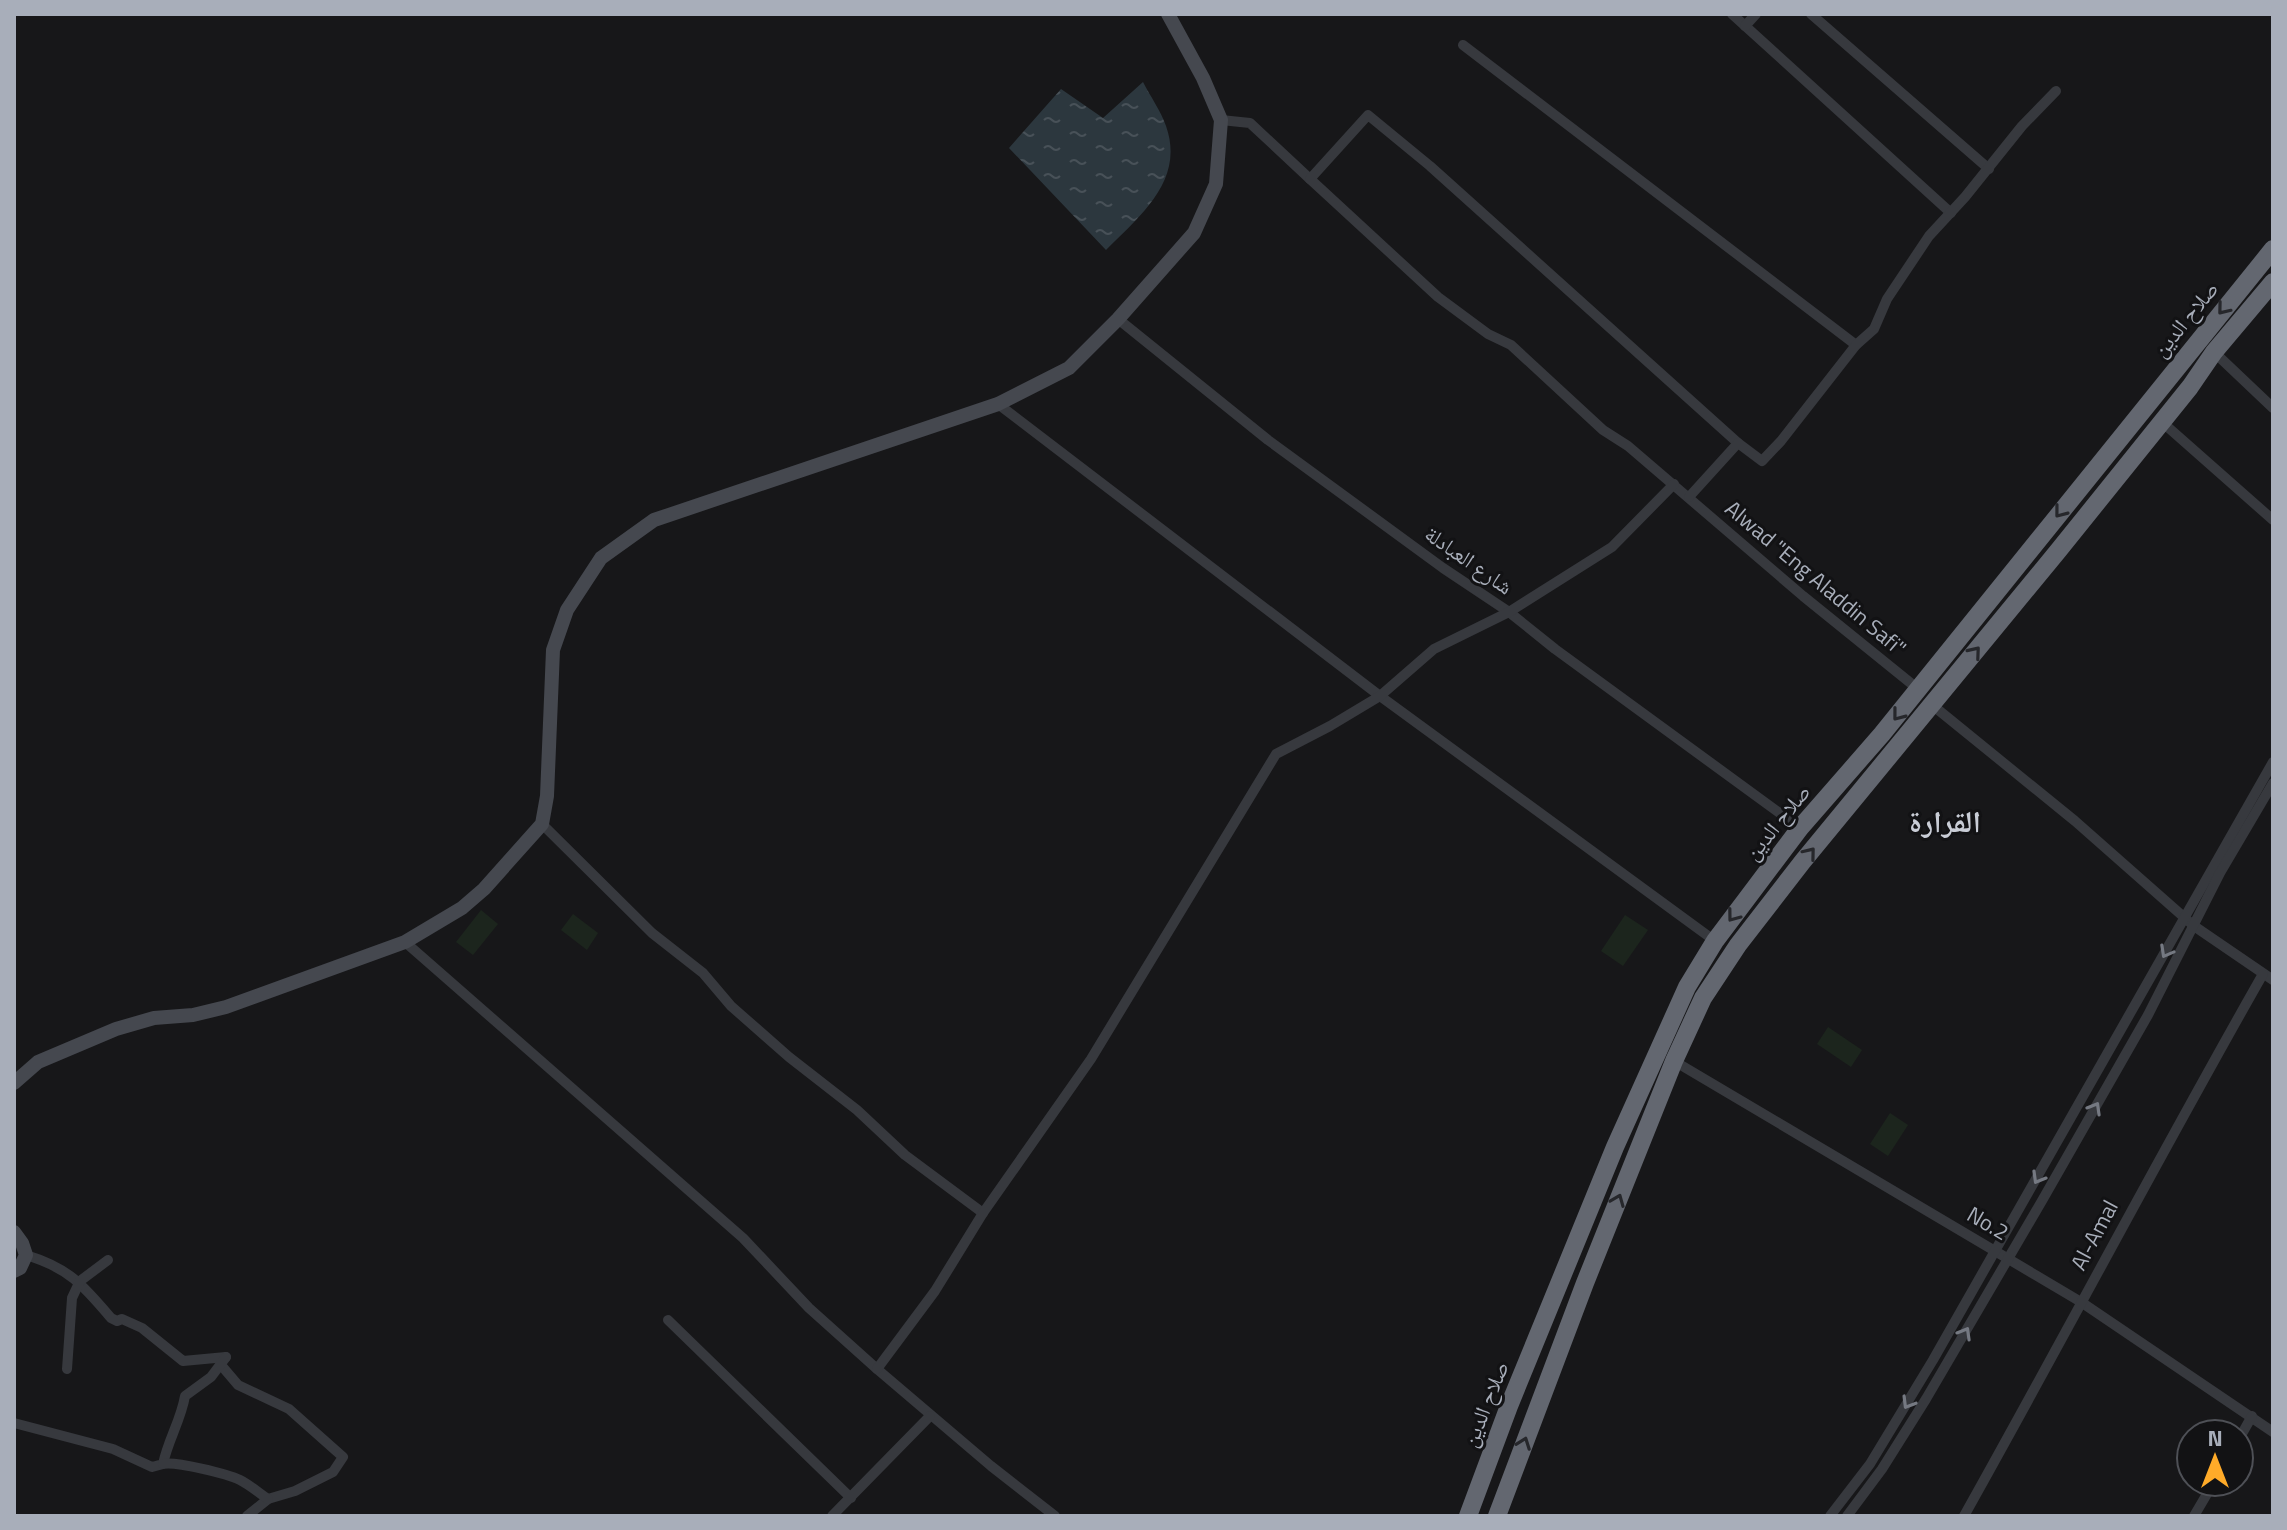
<svg xmlns="http://www.w3.org/2000/svg" width="2287" height="1530" font-family="'Titillium Web','Noto Naskh Arabic',sans-serif">
<style>
.garden{fill:#1c251d}
.water{fill:url(#water-ripples)}
.lines{fill:none;stroke-linecap:round;stroke-linejoin:round}
.street{stroke:#37393e;stroke-width:10}
.secondary{stroke:#45484f;stroke-width:14}
.highway{stroke:#636770;stroke-width:18}
.oneway{stroke:#26272b}
.oneway2{stroke:#757982}
.labels{text-anchor:middle;dominant-baseline:central;stroke-width:6;stroke-linejoin:round;paint-order:stroke}
.street-label{font-size:22px;fill:#a8aeba;stroke:#121214}
.district-label{font-size:30px;font-weight:bold;fill:#c9cdd6;stroke:#121214}
</style>
<defs>
<pattern id="water-ripples" width="26" height="14" patternUnits="userSpaceOnUse" patternTransform="scale(2)"><rect width="26" height="14" fill="#2c373e"/><path d="M2 4q2-2 4 0t4 0M15 11q2-2 4 0t4 0" fill="none" stroke="#485158"/></pattern>
</defs>
<rect width="100%" height="100%" fill="#171719"/>
<g class="garden">
<polygon points="481,910 498,924 473,955 456,942"/>
<polygon points="573,914 598,933 587,950 561,930"/>
<polygon points="1625,915 1648,930 1623,966 1601,951"/>
<polygon points="1828,1027 1862,1050 1851,1067 1817,1044"/>
<polygon points="1890,1113 1908,1125 1888,1156 1870,1144"/>
</g>
<path class="water" d="M 1143,82 C 1150,96 1161,111 1166,126 C 1185,180 1141,215 1106,250 L 1009,148 L 1061,89 L 1103,118 Z"/>
<g class="lines">
<g class="street">
<polyline points="1732,14 1951,213"/>
<polyline points="1811,14 1989,169"/>
<polyline points="1745,26 1756,14"/>
<polyline points="1463,45 1856,345"/>
<polyline points="1221,120 1250,123 1310,179"/>
<polyline points="1118,319 1268,440 1443,568 1509,612 1555,649 1800,828"/>
<polyline points="2214,352 2273,408"/>
<polyline points="998,404 1380,696 1715,941"/>
<polyline points="2162,422 2273,520"/>
<polyline points="1738,443 1430,166 1368,115 1310,179 1438,297 1488,334 1511,345 1603,430 1628,446 1803,596 1918,689"/>
<polyline points="1689,497 1738,443 1762,461 1781,441 1856,345 1874,329 1887,299 1929,236 1965,197 2022,126 2056,91"/>
<polyline points="1931,704 2075,821 2194,926 2273,980"/>
<polyline points="542,824 652,933 703,973 731,1006 789,1057 857,1110 905,1155 983,1213"/>
<polyline points="405,942 743,1238 809,1308 877,1369 991,1466 1055,1516"/>
<polyline points="1674,1061 2081,1302 2273,1432"/>
<path d="M 26,1255 C 69,1268 83,1285 111,1318 L 117,1321 L 122,1319 L 142,1328 L 183,1361 L 226,1357"/>
<polyline points="668,1320 851,1498"/>
<polyline points="221,1365 238,1385 289,1409 343,1457 333,1472 295,1491 268,1499 247,1516"/>
<polyline points="67,1369 72,1298 80,1281 108,1260"/>
<polyline points="877,1369 935,1291 983,1213 1091,1059 1276,754 1330,726 1380,696 1434,649 1509,612 1612,547 1674,484"/>
<path d="M 14,1423 L 113,1449 L 152,1467 L 163,1464 C 168,1440 181,1420 185,1396 L 211,1377 L 226,1357"/>
<polyline points="2239,1439 2252,1416"/>
<path d="M 163,1464 C 175,1461 228,1474 240,1480 C 250,1485 259,1493 268,1499"/>
<polyline points="832,1516 930,1416"/>
<polyline points="1830,1516 1870,1464 1933,1360 2273,762"/>
<polyline points="1847,1516 1882,1469 1926,1399 2043,1199 2148,1015 2220,873 2273,783"/>
<path d="M 1964,1516 C 2065,1336 2161,1153 2263,974"/>
<polyline points="2194,1516 2214,1482"/>
</g>
<g class="secondary">
<polyline points="14,1083 38,1062 116,1029 154,1018 193,1015 226,1007 405,942 462,908 484,889 542,824 547,796 553,650 567,610 601,558 654,520 998,404 1069,368 1118,319 1194,233 1216,184 1221,120 1203,78 1168,14"/>
<polyline points="14,1232 22,1243 26,1255 20,1268 14,1271"/>
</g>
<g class="highway">
<polyline points="1468,1516 1509,1406 1615,1147 1687,987 1715,941 1800,828 1882,734 2273,249"/>
<polyline points="1497,1516 1585,1283 1674,1061 1703,998 1738,945 1803,861 2058,551 2190,387 2214,352 2273,282"/>
</g>
</g>
<defs><path id="oneway-chevron" d="M-2-3.5L2.5 0L-2 3.5" fill="none" stroke-width="1.6" stroke-linecap="round" stroke-linejoin="round" transform="scale(2)"/></defs>
<g class="oneway">
<use href="#oneway-chevron" transform="translate(2223 309) rotate(129)"/>
<use href="#oneway-chevron" transform="translate(2060 512) rotate(128)"/>
<use href="#oneway-chevron" transform="translate(1975 652) rotate(-50)"/>
<use href="#oneway-chevron" transform="translate(1898 715) rotate(128)"/>
<use href="#oneway-chevron" transform="translate(1810 853) rotate(-51)"/>
<use href="#oneway-chevron" transform="translate(1733 916) rotate(127)"/>
<use href="#oneway-chevron" transform="translate(1618 1200) rotate(-68)"/>
<use href="#oneway-chevron" transform="translate(1524 1443) rotate(-70)"/>
</g>
<g class="oneway2">
<use href="#oneway-chevron" transform="translate(2166 952) rotate(119)"/>
<use href="#oneway-chevron" transform="translate(2095 1108) rotate(-60)"/>
<use href="#oneway-chevron" transform="translate(2038 1178) rotate(120)"/>
<use href="#oneway-chevron" transform="translate(1965 1333) rotate(-60)"/>
<use href="#oneway-chevron" transform="translate(1908 1403) rotate(121)"/>
</g>
<g class="labels">
<g class="street-label">
<text transform="translate(2185 319) rotate(-51)">صلاح الدين</text>
<text transform="translate(1469 560) rotate(35)">شارع العبادلة</text>
<text transform="translate(1816 578) rotate(40)">Alwad "Eng Aladdin Safi"</text>
<text transform="translate(1777 822) rotate(-51)">صلاح الدين</text>
<text transform="translate(1988 1223) rotate(30)">No.2</text>
<text transform="translate(2094 1235) rotate(-62)">Al-Amal</text>
<text transform="translate(1485 1404) rotate(-68)">صلاح الدين</text>
</g>
<g class="district-label">
<text x="1945" y="821">القرارة</text>
</g>
</g>
<rect width="2287" height="1530" fill="none" stroke="#a8aeba" stroke-width="32"/>
<g transform="translate(2215 1458)"><circle r="38" fill="#121214" stroke="#4e5056" stroke-width="2"/>
<path d="M0-6L14 30L0 20L-14 30Z" fill="#ffab29"/>
<text y="-12" font-size="22" font-weight="bold" text-anchor="middle" fill="#a8aeba">N</text>
</g>
</svg>
